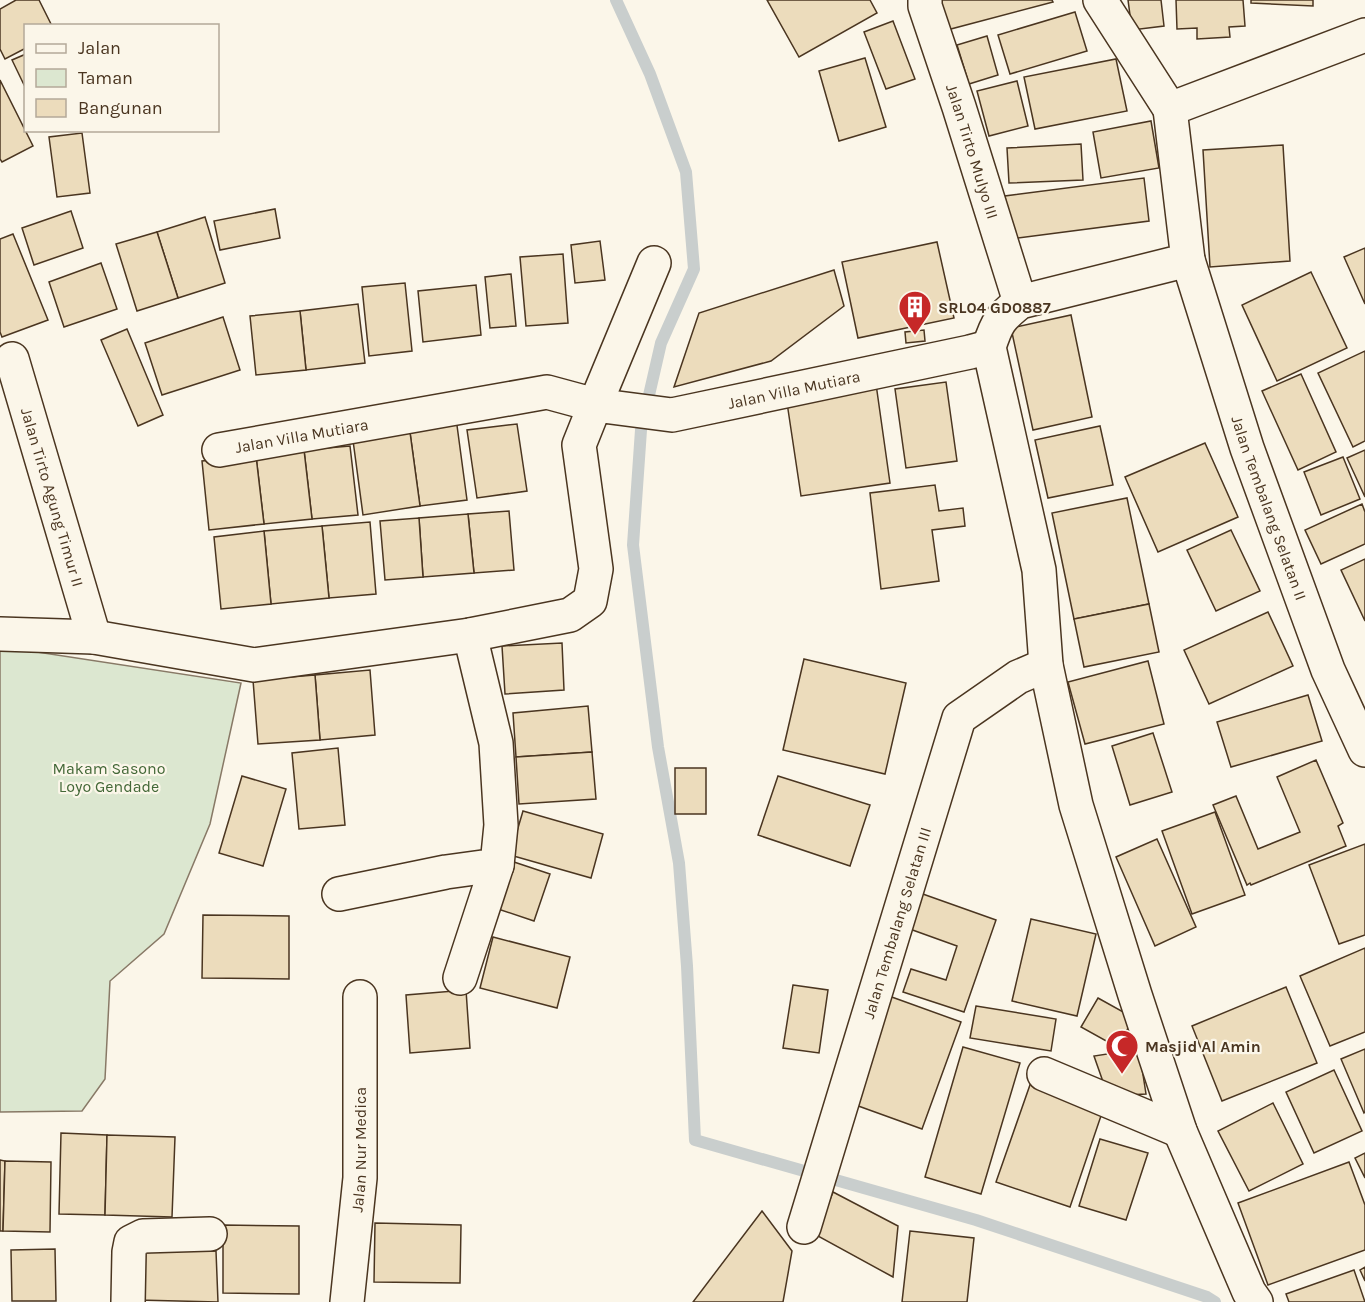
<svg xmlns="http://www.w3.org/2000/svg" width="1365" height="1302" font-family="Karla,sans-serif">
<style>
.green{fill:#dce7d0;stroke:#887966;stroke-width:1.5}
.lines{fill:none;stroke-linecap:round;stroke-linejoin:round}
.stream{stroke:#c9cecd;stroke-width:12}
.building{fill:#ecdcbc;stroke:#4a3520;stroke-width:1.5}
.street-casing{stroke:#4a3520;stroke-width:36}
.street{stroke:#fbf6e9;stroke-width:33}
.labels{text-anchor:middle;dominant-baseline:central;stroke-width:4.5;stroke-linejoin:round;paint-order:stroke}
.street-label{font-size:16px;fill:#4a3520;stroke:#fbf6e9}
.poi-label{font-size:16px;font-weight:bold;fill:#4a3520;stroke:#fbf6e9;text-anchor:start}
.park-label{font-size:16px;fill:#436837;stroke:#fbf6e9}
</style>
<rect width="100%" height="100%" fill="#fbf6e9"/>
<polygon class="green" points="0,650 24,650 241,683 210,824 164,934 110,981 105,1079 82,1111 0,1112"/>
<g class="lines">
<polyline class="stream" points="616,0 650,74 686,172 694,269 661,343 641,430 633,545 658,747 679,863 687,966 695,1140 976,1220 1207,1297 1215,1302"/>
</g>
<g class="building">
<polygon points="16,0 39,0 52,26 26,26 26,48 5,59 0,49 0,9"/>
<polygon points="767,0 870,0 877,13 799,57"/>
<polygon points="939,0 1052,0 1053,2 947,30"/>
<polygon points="1128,0 1161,0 1164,26 1132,30"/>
<polygon points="1176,0 1243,0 1245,26 1229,27 1230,37 1197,39 1197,28 1177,29"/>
<polygon points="1251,0 1313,0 1313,6 1251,3"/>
<polygon points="1075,12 1087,51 1010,74 998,35"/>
<polygon points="893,21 915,79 886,89 864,32"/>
<polygon points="987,36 998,75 969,84 957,45"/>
<polygon points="26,54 26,89 12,60"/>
<polygon points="865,58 886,127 839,141 819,71"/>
<polygon points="1116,59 1127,111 1035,129 1024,77"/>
<polygon points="0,80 33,146 2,162 0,159"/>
<polygon points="1017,81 1028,126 989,136 977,91"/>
<polygon points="1151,121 1159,168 1101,178 1093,132"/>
<polygon points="82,133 90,193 57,197 49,137"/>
<polygon points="1081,144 1083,180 1009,183 1007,148"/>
<polygon points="1283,145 1290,261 1210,267 1203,150"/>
<polygon points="1144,178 1149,221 1011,239 1005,196"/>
<polygon points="275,209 280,238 220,250 214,221"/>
<polygon points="71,211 83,248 34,265 22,228"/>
<polygon points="205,217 225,283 178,298 157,232"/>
<polygon points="157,232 178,298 137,311 116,244"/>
<polygon points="13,234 48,320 2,337 0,332 0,239"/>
<polygon points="600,241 605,280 575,283 571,245"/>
<polygon points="937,242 954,318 858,338 842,262"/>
<polygon points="1365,248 1365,304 1344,257"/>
<polygon points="563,254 568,323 526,326 520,257"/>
<polygon points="101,263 117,309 64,327 49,282"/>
<polygon points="834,270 844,306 771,361 674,387 699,313"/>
<polygon points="1311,272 1347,348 1277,381 1242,305"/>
<polygon points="511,274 516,326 490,328 485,277"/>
<polygon points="405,283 412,351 369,356 362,287"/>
<polygon points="476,285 481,335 423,342 418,291"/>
<polygon points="358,304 365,363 306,370 300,311"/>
<polygon points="300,311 306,370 256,375 250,316"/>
<polygon points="1071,315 1092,417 1033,430 1011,328"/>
<polygon points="223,317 240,370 162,395 145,343"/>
<polygon points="127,329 163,415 138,426 101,340"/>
<polygon points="924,330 925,341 906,343 905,332"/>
<polygon points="1365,351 1365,441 1353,447 1318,373"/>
<polygon points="1301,374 1336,452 1298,470 1262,391"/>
<polygon points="946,382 957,461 906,468 895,389"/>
<polygon points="876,384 890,483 801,496 786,396"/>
<polygon points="456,418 467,500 420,506 409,425"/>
<polygon points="517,424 527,491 477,498 467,430"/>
<polygon points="409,425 420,506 363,515 352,433"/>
<polygon points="1100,426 1113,485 1048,498 1035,440"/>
<polygon points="1205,443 1238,517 1158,552 1125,477"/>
<polygon points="350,446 358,515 312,519 304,450"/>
<polygon points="304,450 312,519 264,524 256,456"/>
<polygon points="1365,450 1365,497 1347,458"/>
<polygon points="256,456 264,524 209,530 202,461"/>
<polygon points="1343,457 1360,499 1321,515 1304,472"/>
<polygon points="935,485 939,511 963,508 965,526 932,530 939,581 881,589 870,493"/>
<polygon points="1127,498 1149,604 1074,619 1052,513"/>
<polygon points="1362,504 1365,512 1365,544 1321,564 1305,530"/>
<polygon points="509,511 514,570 474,573 468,514"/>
<polygon points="468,514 474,573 423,577 419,518"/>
<polygon points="419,518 423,577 385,580 380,521"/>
<polygon points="370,522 376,594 329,598 322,526"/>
<polygon points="322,526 329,598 271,604 264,531"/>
<polygon points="1231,530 1260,591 1216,611 1187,550"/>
<polygon points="264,531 271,604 221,609 214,537"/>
<polygon points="1365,559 1365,621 1341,570"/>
<polygon points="1149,604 1159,652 1084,667 1074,619"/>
<polygon points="1268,612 1293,666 1209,704 1184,650"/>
<polygon points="562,643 564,690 505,694 502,646"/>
<polygon points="804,659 906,683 885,774 783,750"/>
<polygon points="1148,661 1164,724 1085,744 1068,682"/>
<polygon points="370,670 375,735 320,740 315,675"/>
<polygon points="315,675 320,740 258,744 253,680"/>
<polygon points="1308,695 1322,741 1231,767 1217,722"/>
<polygon points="588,706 592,752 516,757 513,713"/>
<polygon points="1153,733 1172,792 1130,805 1112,746"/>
<polygon points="338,748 345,825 299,829 292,753"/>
<polygon points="592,752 596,799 519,804 516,757"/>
<polygon points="1316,760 1343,823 1338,826 1346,846 1251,885 1250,883 1247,885 1213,805 1236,796 1258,849 1300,832 1277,777"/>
<rect x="675" y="768" width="31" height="46"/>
<polygon points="242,776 286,789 263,866 219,853"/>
<polygon points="778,776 870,805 850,866 758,835"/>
<polygon points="523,811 603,834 591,878 510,855"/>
<polygon points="1215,812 1245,895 1192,914 1162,831"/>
<polygon points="1157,839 1196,927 1155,946 1116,857"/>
<polygon points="1365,844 1365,935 1339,944 1309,865"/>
<polygon points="511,861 550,874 534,921 495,908"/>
<polygon points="920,893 996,920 964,1012 903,992 911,969 946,980 957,946 907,928"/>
<polygon points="203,915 289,916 289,979 202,978"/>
<polygon points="1031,919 1096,934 1077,1016 1012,1001"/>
<polygon points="493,937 570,957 557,1008 480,988"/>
<polygon points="1365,948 1365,1032 1330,1046 1300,976"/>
<polygon points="793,985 828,990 819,1053 783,1048"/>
<polygon points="1286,987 1317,1063 1222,1101 1192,1026"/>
<polygon points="466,990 470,1048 410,1053 406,995"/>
<polygon points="889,996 961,1022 922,1129 850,1103"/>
<polygon points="1098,998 1134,1018 1117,1047 1081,1027"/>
<polygon points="976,1006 1056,1019 1051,1051 970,1038"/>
<polygon points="963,1047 1020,1063 981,1194 925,1177"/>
<polygon points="1139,1049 1146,1094 1108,1096 1094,1056"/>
<polygon points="1365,1049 1365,1112 1364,1113 1341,1059"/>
<polygon points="1334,1070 1362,1131 1314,1153 1286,1092"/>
<polygon points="1031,1082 1104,1107 1070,1207 996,1182"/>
<polygon points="1273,1103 1303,1164 1249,1191 1218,1131"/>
<polygon points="61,1133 107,1135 105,1215 59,1214"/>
<polygon points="107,1135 175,1137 172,1217 105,1215"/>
<polygon points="1100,1139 1148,1153 1126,1220 1079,1206"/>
<polygon points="1365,1153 1365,1178 1355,1158"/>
<polygon points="0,1160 5,1161 3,1231 0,1231"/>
<polygon points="5,1161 51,1162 50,1232 3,1231"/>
<polygon points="1349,1162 1365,1205 1365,1250 1268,1285 1238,1203"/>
<polygon points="833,1192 898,1226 893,1277 816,1235"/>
<polygon points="762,1211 792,1251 783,1302 693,1302"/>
<polygon points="375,1223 461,1225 460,1283 374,1282"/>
<polygon points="223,1225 299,1226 299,1294 223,1293"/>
<polygon points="910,1231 974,1238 967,1302 902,1302"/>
<polygon points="55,1249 56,1301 12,1301 11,1250"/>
<polygon points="140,1251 216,1251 218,1302 138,1300"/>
<polygon points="1365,1267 1365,1281 1360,1270"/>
<polygon points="1354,1270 1365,1302 1289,1302 1286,1294"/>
</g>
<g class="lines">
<g class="street-casing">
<g id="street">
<path id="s1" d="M 925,0 L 925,6 L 959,107 L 1020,302"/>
<polyline points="1100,0 1170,109"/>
<path id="s2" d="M 1188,260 L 1247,448 L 1328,670 L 1365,750"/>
<path id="s3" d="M 12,359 L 94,637"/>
<path id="s4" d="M 219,450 L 547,392 L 595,405 L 654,263"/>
<path id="s5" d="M 0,634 L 94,637 L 254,665 L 470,635 L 570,615 L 590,601 L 596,569 L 579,445 L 595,405 L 672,415 L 970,352 L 989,347"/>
<polyline points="339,894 446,872 497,865 501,825 496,743 470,635"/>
<polyline points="460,978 497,865"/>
<polyline points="1044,1074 1180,1131"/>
<path id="s6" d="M 804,1227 L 959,718 L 1018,677 L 1046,665"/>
<polyline points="128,1302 129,1252 131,1242 143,1236 210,1234"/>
<path id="s7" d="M 347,1302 L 360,1178 L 360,997"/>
<path d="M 1256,1302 L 1249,1292 L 1180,1131 L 1135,995 L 1076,805 L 1046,665 L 1039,570 L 989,347 C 997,322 1000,318 1020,302 L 1188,260 L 1170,109 L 1365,35"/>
</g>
</g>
<use href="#street" class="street"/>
</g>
<defs>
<g id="building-pin" transform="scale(1.725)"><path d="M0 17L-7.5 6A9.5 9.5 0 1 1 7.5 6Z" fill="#c62828" stroke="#fbf6e9"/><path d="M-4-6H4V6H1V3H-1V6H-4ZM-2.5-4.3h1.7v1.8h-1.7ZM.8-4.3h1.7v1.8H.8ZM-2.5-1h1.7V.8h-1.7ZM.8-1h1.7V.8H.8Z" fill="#fff"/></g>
<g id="mosque-pin" transform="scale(1.725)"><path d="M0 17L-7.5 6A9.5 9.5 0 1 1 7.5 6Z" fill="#c62828" stroke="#fbf6e9"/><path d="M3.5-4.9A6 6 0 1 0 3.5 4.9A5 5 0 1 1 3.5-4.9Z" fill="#fff"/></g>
</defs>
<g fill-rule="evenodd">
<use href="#building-pin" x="915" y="307"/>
<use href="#mosque-pin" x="1122" y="1046"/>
</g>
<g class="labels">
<g class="street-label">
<text stroke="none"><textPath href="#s1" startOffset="159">Jalan Tirto Mulyo III</textPath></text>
<text stroke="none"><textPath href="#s5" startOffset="1004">Jalan Villa Mutiara</textPath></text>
<text stroke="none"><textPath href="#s4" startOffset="84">Jalan Villa Mutiara</textPath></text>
<text stroke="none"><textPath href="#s3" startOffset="144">Jalan Tirto Agung Timur II</textPath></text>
<text stroke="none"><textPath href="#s2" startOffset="261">Jalan Tembalang Selatan II</textPath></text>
<text stroke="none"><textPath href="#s6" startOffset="318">Jalan Tembalang Selatan III</textPath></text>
<text stroke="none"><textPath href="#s7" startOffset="153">Jalan Nur Medica</textPath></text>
</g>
<g class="poi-label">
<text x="938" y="307">SRL04 GD0887</text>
<text x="1145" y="1046">Masjid Al Amin</text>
</g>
<g class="park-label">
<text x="109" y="768">Makam Sasono<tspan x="109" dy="18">Loyo Gendade</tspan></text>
</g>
</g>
<rect x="24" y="24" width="195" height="108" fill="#fbf6e9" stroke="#b4a999" stroke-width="1.5"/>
<rect x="36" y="44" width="30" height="9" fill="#fbf6e9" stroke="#b4a999" stroke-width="1.5"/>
<text x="78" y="54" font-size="18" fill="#4a3520">Jalan</text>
<rect x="36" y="69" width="30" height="18" fill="#dce7d0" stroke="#b4a999" stroke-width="1.5"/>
<text x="78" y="84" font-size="18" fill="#4a3520">Taman</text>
<rect x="36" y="99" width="30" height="18" fill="#ecdcbc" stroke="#b4a999" stroke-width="1.5"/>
<text x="78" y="114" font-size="18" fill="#4a3520">Bangunan</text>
</svg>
